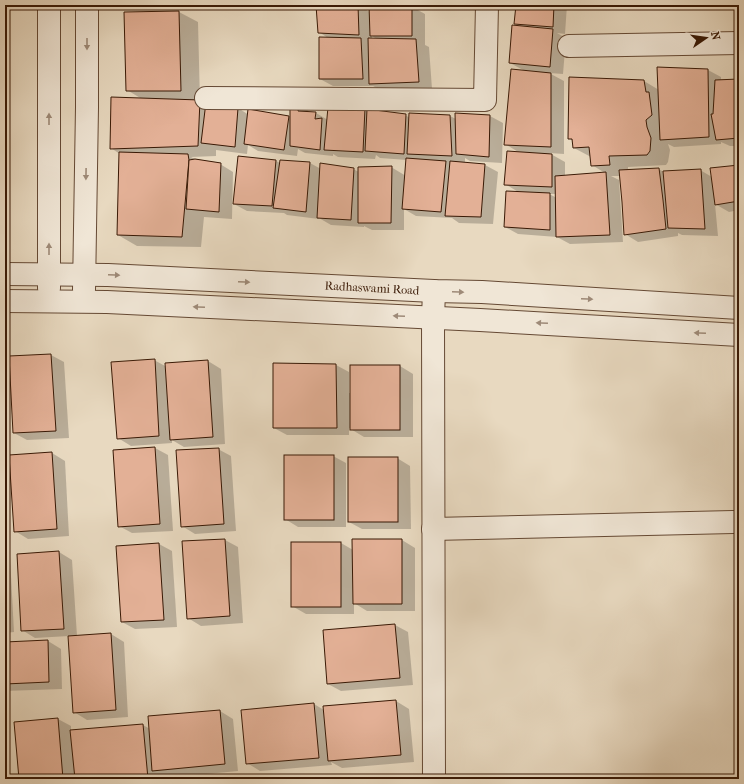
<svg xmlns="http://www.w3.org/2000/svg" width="744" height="784" font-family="'IM FELL French Canon',serif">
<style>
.shadow{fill:#0003;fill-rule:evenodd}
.building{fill:#e3b096;stroke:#391905}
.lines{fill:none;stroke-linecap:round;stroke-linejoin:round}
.minor-casing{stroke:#654934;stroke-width:24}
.tertiary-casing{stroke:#654934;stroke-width:24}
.minor{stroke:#f0e6d6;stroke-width:22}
.tertiary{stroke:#f0e6d6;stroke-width:22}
.oneway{fill:#9e8a78}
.labels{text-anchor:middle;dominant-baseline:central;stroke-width:3.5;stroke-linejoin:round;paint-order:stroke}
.street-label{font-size:12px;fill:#391905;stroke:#f0e6d6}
</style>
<rect width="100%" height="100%" fill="#e8d9c0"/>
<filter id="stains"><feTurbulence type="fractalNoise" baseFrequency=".005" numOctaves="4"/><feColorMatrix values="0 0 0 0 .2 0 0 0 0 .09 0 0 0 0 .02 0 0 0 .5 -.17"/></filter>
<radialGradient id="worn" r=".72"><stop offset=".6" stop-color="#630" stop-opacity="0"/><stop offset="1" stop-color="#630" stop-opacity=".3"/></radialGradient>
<g class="shadow">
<path d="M 317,5 L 357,5 L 370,12 L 370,5 L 425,5 L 426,9 L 416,9 L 425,14 L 425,45 L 429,47 L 432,89 L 383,91 L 373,86 L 333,86 L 320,79 L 328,38 L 319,32 ZM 372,36 L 377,39 L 372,39 Z"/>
<path d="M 517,5 L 567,5 L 565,34 L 557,33 L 566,38 L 563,74 L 549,73 L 564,81 L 564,154 L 549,153 L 565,162 L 565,176 L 605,173 L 592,165 L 591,157 L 574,148 L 573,141 L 569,138 L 644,81 L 659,90 L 658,68 L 708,70 L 721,77 L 721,81 L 739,80 L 739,146 L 730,146 L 721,142 L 721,144 L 674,147 L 668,144 L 670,150 L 668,162 L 666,165 L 628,167 L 628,171 L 658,169 L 664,172 L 700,170 L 712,177 L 739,166 L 739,210 L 729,212 L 715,204 L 718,236 L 682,235 L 678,233 L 678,236 L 638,242 L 625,234 L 621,176 L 611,176 L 619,180 L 623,242 L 570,244 L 557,237 L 518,234 L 505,227 L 520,193 L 505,184 L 520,153 L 505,144 L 525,71 L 510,63 L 522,27 L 515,23 ZM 549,194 L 557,194 L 557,198 Z"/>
<polygon points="179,12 198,22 200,102 238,108 249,115 288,116 291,118 299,105 312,113 316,113 328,120 365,109 368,111 405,115 410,118 450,116 456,119 490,116 503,123 502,163 470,161 465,158 465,164 485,165 498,172 493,224 459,223 452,218 416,216 404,209 404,230 372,230 364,226 364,227 331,225 319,218 319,219 287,215 284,213 247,211 234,204 276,161 280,163 281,161 310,163 321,169 353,169 359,172 391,167 406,176 407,160 380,158 376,155 375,159 338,157 333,154 333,156 305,153 298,149 297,156 258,151 248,145 247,154 216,150 216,156 191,157 197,160 220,164 233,172 232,219 204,217 201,247 137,246 118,235 120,154 111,148 142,99 127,90 125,13"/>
<polygon points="51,355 64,362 69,438 27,440 14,433 10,357"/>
<polygon points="154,360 167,367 208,361 221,369 225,444 184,447 172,440 172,443 131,446 118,438"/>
<polygon points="336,365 349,372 349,393 351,393 400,366 413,374 413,437 364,437 349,428 349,435 287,435 274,428"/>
<polygon points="155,448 168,455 173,531 132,533 119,526"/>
<polygon points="218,449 231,456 236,531 195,534 182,526"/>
<polygon points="52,453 65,461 69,536 28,539 15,531"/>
<polygon points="333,456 346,463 346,527 298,527 285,519"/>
<polygon points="397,458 410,466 411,529 362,529 349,522"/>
<polygon points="5,459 8,460 9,536 5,536"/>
<polygon points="225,540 238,547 243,623 201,626 188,618"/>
<polygon points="353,540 402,540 415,548 415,611 367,611 354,603 354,614 306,614 292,606 341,543 353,550"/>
<polygon points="159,544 172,551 177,627 135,629 122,622"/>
<polygon points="59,552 72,560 77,636 111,634 124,642 128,717 87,720 74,712 69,636 35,638 22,630"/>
<polygon points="5,554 10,557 14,632 5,633"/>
<polygon points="395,625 408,632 413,685 341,691 328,684 324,631"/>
<polygon points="48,641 61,649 62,689 5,691 5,643"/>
<polygon points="396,701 409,709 414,762 342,768 331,762 332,765 260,771 247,763 314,704 324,710"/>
<polygon points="220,711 233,719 238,771 166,778 160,774 160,779 20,779 58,719 71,726 71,731 143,725 150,729 149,717"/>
</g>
<g class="building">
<polygon points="316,5 358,5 359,35 318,33"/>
<polygon points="369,5 412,5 412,36 370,36"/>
<polygon points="516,5 554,5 553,27 514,24"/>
<polygon points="179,11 181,91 126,91 124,12"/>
<polygon points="512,25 553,29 550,67 509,63"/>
<polygon points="319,37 361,38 363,79 319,79"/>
<polygon points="368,38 416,39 419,82 369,84"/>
<polygon points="657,67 708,69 709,137 660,140"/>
<polygon points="511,69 551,73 551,147 504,145"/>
<polygon points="569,77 644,80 646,92 649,92 652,115 646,120 647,127 651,138 650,151 647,155 609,156 610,165 591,166 589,147 573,148 572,139 568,139"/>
<polygon points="739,79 739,138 716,140 711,114 713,114 715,80"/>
<polygon points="111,97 200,100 198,146 110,149"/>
<polygon points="206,102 238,108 235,147 201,143"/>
<polygon points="299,104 298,111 316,112 315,119 322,118 320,150 290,146 290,105"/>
<polygon points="328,107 365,108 363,152 324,150"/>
<polygon points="248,109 289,116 284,150 244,144"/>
<polygon points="367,109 406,114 404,154 365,151"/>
<polygon points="409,113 450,115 452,156 407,154"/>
<polygon points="455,113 490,115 489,157 456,154"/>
<polygon points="507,151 552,154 552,187 504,185"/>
<polygon points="119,152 188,154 189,160 182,237 117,235"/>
<polygon points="238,156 276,160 272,206 233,204"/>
<polygon points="406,158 446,161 441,212 402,209"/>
<polygon points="195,159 221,163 219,212 186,209 189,160"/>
<polygon points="280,160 310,162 306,212 273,208"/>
<polygon points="450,161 485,164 481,217 445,216"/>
<polygon points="320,163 354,168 351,220 317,218"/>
<polygon points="739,165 739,201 715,205 710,168"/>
<polygon points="392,166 391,223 358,223 358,167"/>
<polygon points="659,168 663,200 666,229 624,235 622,202 619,170"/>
<polygon points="701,169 705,229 668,228 663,171"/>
<polygon points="606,172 610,235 556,237 555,176"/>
<polygon points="506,191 550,193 550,230 504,227"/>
<polygon points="51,354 56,431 13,433 9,356"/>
<polygon points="155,359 159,436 117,439 111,362"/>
<polygon points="208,360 213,437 170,440 165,363"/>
<polygon points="273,363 336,364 337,428 273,428"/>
<rect x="350" y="365" width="50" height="65"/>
<polygon points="155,447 160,524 118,527 113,450"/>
<polygon points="219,448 224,524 181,527 176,450"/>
<polygon points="52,452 57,529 14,532 9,455"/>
<rect x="284" y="455" width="50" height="65"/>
<rect x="348" y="457" width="50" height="65"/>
<polygon points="225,539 230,616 187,619 182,541"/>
<polygon points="352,539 402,539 402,604 353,604"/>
<rect x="291" y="542" width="50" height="65"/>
<polygon points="159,543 164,620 121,622 116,546"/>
<polygon points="59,551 64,629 21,631 17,554"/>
<polygon points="395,624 400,678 327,684 323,630"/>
<polygon points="111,633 116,710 73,713 68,636"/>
<polygon points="48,640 49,682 5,684 5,642"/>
<polygon points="396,700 401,755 328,761 323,706"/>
<polygon points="314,703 319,758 246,764 241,710"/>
<polygon points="220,710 225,764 152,771 148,716"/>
<polygon points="58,718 63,779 19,779 14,722"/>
<polygon points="143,724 148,779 75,779 70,730"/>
</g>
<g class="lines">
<g class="minor-casing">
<g id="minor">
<polyline points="569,46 739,43"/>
<polyline points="206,98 485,100 487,5"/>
<polyline points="433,529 733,522"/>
<polyline points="434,779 433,318 434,291"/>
</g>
</g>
<g class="tertiary-casing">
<g id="tertiary">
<polyline points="5,274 108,275 434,291 482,292 739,308"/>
<polyline points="49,288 49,5"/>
<polyline points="84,290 87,107 87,5"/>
<polyline points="5,301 107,302 480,320 739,335"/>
</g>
</g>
<use href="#minor" class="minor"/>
<use href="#tertiary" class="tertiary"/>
</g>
<defs><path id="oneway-solid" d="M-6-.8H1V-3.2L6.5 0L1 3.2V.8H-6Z"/></defs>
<g class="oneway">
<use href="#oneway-solid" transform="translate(87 44) rotate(90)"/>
<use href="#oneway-solid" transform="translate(49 119) rotate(-90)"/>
<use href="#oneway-solid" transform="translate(86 174) rotate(91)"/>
<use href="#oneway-solid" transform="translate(49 249) rotate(-90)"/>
<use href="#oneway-solid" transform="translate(114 275) rotate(3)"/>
<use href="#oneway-solid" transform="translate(244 282) rotate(3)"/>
<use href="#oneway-solid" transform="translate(458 292) rotate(2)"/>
<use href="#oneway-solid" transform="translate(587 299) rotate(3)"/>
<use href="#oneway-solid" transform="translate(199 307) rotate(-177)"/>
<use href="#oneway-solid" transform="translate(399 316) rotate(-177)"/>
<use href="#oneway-solid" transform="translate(542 323) rotate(-177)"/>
<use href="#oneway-solid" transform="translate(700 333) rotate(-177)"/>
</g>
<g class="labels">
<g class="street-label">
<text transform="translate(372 288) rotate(3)">Radhaswami Road</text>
</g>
</g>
<rect width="744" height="784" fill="none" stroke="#e8d9c0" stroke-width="20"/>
<rect x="6" y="6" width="732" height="772" fill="none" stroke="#391905" stroke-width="2"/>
<rect x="10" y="10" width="724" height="764" fill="none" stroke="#391905"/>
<g transform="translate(706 38) rotate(77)" stroke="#f0e6d6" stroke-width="3" paint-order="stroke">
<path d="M0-3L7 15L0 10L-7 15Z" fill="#391905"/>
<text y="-6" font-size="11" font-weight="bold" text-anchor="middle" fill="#391905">N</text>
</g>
<rect width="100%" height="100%" filter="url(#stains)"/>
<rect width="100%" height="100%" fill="url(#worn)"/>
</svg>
